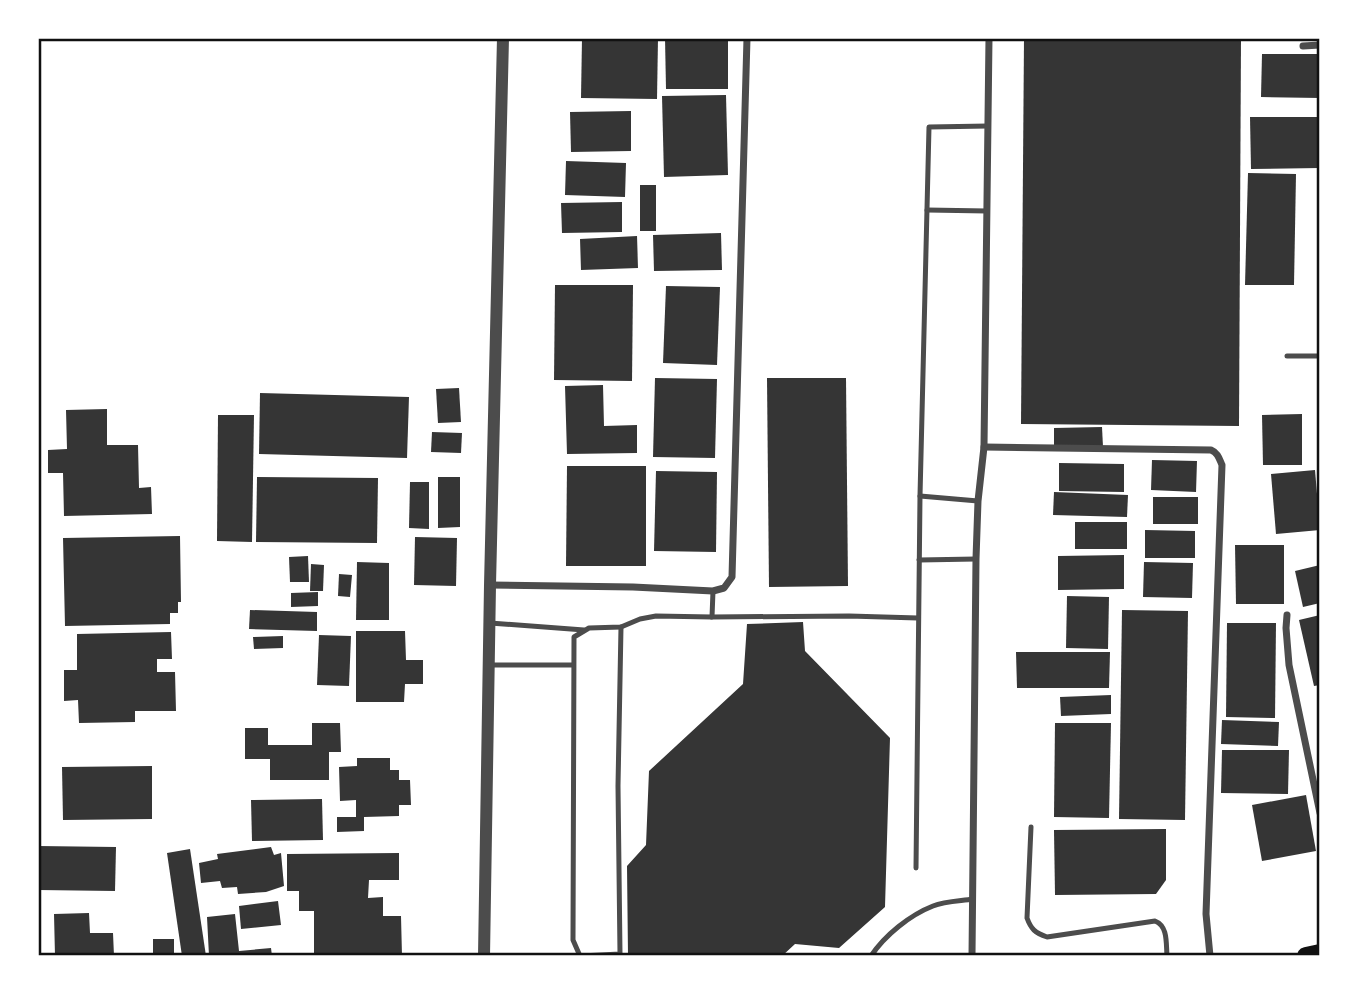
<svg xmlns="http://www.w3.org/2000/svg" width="1358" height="994" font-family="Barlow,sans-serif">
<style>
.building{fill:#353535}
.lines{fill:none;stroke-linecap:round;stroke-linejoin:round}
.service{stroke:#4c4c4c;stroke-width:5}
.minor{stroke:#4c4c4c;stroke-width:7}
.tertiary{stroke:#4c4c4c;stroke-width:12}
.primary{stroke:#111;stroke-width:18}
.neatline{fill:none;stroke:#111;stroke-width:2.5}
</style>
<rect width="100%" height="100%" fill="#fff"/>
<g class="building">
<polygon points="582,38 658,38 657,99 581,98"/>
<polygon points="665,38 728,38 728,89 666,89"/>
<polygon points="1024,38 1241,38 1239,426 1021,424"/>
<polygon points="1262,54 1320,54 1320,98 1261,97"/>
<polygon points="726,95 728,175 664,177 662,96"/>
<polygon points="631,111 631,151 571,152 570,112"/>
<polygon points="1250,117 1320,117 1320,168 1251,169"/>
<polygon points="566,161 626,163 625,197 565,195"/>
<polygon points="1248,173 1296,174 1294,285 1245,285"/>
<rect x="640" y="185" width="16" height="46"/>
<polygon points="622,202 622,232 562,233 561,203"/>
<polygon points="721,233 722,270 654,271 653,235"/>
<polygon points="637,236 638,268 581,270 580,239"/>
<polygon points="555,285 633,285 632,381 554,380"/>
<polygon points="666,286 720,287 717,365 663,363"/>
<polygon points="655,378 717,379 715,458 653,457"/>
<polygon points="767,378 846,378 848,586 769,587"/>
<polygon points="603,385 604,426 637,425 637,453 567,454 565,386"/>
<polygon points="459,388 461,422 438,423 436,389"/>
<polygon points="260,393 409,397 407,458 259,454"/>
<polygon points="107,409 107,445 138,445 139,488 151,487 152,514 64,516 63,473 48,473 48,450 67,449 66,410"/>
<polygon points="1302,414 1302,465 1263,465 1262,415"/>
<polygon points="218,415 254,415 252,542 217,541"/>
<polygon points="1102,427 1103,447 1054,447 1054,428"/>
<polygon points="432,432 462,433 461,453 431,452"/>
<polygon points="1152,460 1197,461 1196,492 1151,490"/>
<polygon points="1059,463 1124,464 1124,492 1059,491"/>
<polygon points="567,466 646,466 646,566 566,566"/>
<polygon points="1315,470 1320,530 1276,534 1271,474"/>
<polygon points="656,471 717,472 716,552 654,551"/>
<polygon points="257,477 378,478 377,543 256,542"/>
<polygon points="438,477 460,477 460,527 438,528"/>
<polygon points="410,482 429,482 429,529 409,528"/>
<polygon points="1054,492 1128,495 1127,517 1053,515"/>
<rect x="1153" y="497" width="45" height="27"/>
<rect x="1075" y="522" width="52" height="27"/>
<polygon points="1145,530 1195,531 1195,558 1145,558"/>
<polygon points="180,536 181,602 178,602 178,613 170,613 170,624 65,626 63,538"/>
<polygon points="415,537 457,538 456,586 414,585"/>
<polygon points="1235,545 1284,545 1284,604 1236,604"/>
<polygon points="1124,555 1124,589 1058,590 1058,556"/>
<polygon points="308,556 309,582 290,582 289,557"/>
<polygon points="357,562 389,563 389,620 356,620"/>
<polygon points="1144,562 1193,563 1192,598 1143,597"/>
<polygon points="311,564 324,565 323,591 310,591"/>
<polygon points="1320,565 1320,603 1303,607 1295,571"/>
<polygon points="339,574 352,575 350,597 338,596"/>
<polygon points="318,592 318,606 291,607 291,593"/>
<polygon points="1067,596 1109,597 1108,649 1066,648"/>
<polygon points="250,610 317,612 317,631 249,629"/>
<polygon points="1122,610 1188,611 1185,820 1119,819"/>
<polygon points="1320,615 1320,685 1314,686 1299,620"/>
<polygon points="803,622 805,651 890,738 885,907 839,948 795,944 782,956 628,956 627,866 646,845 649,771 743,684 747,624"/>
<polygon points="1227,623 1276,623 1275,718 1226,717"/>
<polygon points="356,631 405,631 406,660 423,660 423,684 405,684 404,702 356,702"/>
<polygon points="171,632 172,659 157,659 157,672 175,672 176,711 135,711 135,722 79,723 78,700 64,701 64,670 77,670 77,634"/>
<polygon points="319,635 351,636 349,686 317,685"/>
<polygon points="283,636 283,648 254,649 253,637"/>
<polygon points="1016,652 1110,652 1109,688 1017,688"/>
<polygon points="1111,695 1111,714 1061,716 1060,697"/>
<polygon points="1222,720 1279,722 1278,746 1221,744"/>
<polygon points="312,723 340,723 341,752 329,752 329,780 270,780 270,759 245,759 245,728 268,728 268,745 312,745"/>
<polygon points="1055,723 1111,723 1109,818 1054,817"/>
<polygon points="1222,750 1289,750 1288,794 1221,793"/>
<polygon points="357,758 390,758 390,770 399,770 399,780 410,780 411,805 399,805 399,816 364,817 364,831 337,832 337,817 356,817 356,800 340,801 339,767 357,766"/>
<polygon points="152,766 152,819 63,820 62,767"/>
<polygon points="1306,795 1316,851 1262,861 1252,805"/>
<polygon points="322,799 323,840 252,841 251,800"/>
<polygon points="1166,829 1166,880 1156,894 1055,895 1054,830"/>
<polygon points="38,846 116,847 115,891 38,890"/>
<polygon points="271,847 274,855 281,853 284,886 266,892 238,894 237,887 222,888 220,881 201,883 199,863 218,859 217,854"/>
<polygon points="190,849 206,956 182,956 167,853"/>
<polygon points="399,853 399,880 369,880 368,898 383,897 383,916 401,916 402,956 314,956 314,911 299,911 299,891 287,891 287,854"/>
<polygon points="278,901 281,925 241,929 239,906"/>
<polygon points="89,913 90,933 113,933 114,956 55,956 54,914"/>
<polygon points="235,914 239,951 271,948 272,956 209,956 207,917"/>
<rect x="153" y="939" width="21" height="17"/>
</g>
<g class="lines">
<g class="service">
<polyline points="927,210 987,211"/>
<polyline points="1287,356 1320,356"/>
<polyline points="920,496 978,501"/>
<polyline points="919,560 976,559"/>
<polyline points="712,617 713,591"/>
<polyline points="490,623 584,630"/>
<polyline points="489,665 573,665"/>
<path d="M 1031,827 L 1027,918 C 1031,929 1035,933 1047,937 L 1155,921 C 1168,926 1166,943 1167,956"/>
<polyline points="916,868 920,496 929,127 988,126"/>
<polyline points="580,956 573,940 574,637 589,628 621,627 640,619 656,616 712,617 849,616 918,618"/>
<polyline points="581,956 620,954 618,786 621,627"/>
<path d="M 871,956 C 885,935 910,915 933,906 C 945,901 960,901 973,899"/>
</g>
<g class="minor">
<polyline points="1303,46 1320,45"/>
<path d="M 984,447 L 1211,450 C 1218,453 1219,458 1222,465 L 1206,914 L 1210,956"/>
<polyline points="490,585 633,587 713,591 724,588 732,577 747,38"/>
<polyline points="1287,615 1286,628 1289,665 1320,813"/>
<polyline points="972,956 976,559 978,501 984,447 989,38"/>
</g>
<polyline class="tertiary" points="484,956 490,585 503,38"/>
<polyline class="primary" points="1306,956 1320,953"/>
</g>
<rect width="1358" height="994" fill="none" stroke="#ffffff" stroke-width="80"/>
<rect x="40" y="40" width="1278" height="914" class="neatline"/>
</svg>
